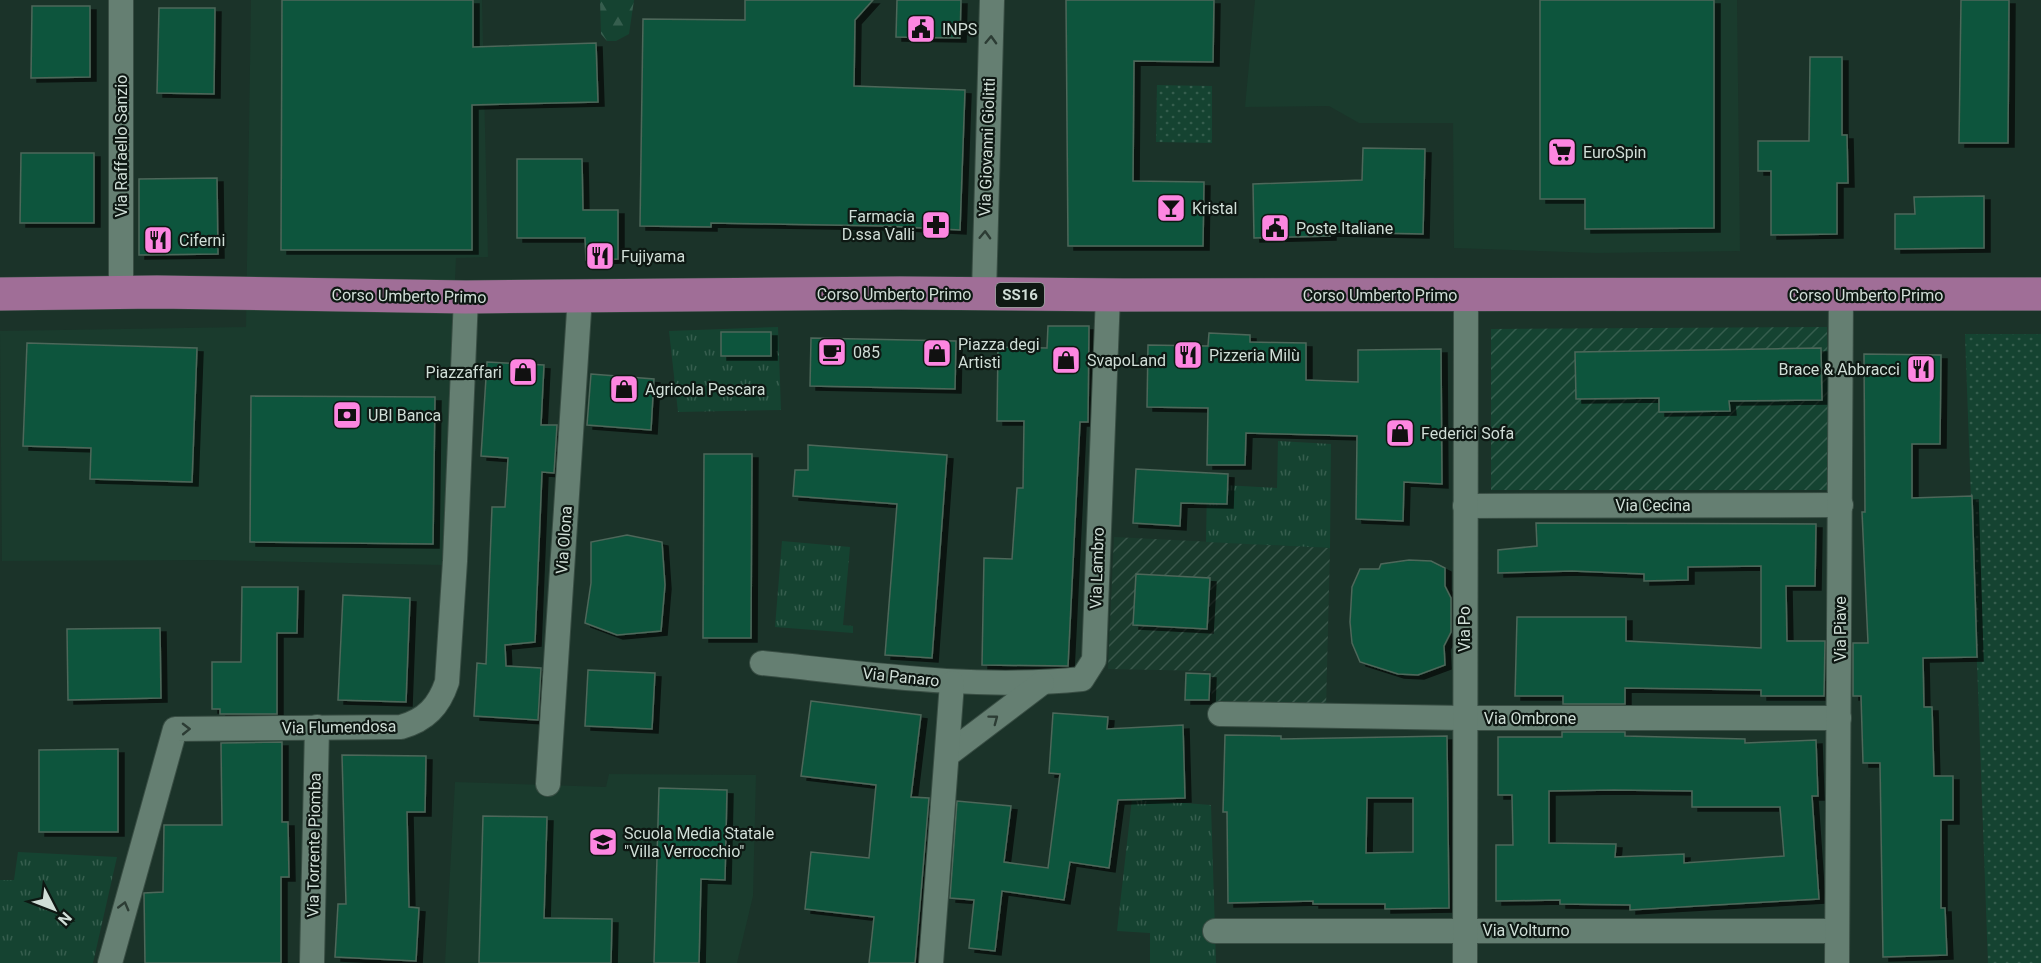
<svg xmlns="http://www.w3.org/2000/svg" width="2041" height="963" font-family="Roboto,sans-serif">
<style>
.built{fill:#1a3b2d}
.industrial{fill:url(#industrial-furrows)}
.grass{fill:url(#grass-tufts);fill-rule:evenodd}
.forest{fill:url(#forest-firs)}
.park{fill:url(#park-dots)}
.garden{fill:url(#garden-furrows)}
.building{fill:#10543c;stroke:#4d675a;stroke-width:1.5;fill-rule:evenodd;filter:url(#shadow)}
.lines{fill:none;stroke-linecap:round;stroke-linejoin:round}
.minor-casing{stroke:#394e44;stroke-width:26}
.primary-casing{stroke:#394e44;stroke-width:34}
.minor{stroke:#657f72;stroke-width:24}
.primary{stroke:#a06e97;stroke-width:33}
.oneway{stroke:#2c3c34}
.labels{text-anchor:middle;dominant-baseline:central;stroke-width:4.5;stroke-linejoin:round;paint-order:stroke}
.shield{fill:#0e1813;stroke:#96a39c;stroke-width:1.5}
.shield-label{font-size:15px;font-weight:bold;fill:#d0ded7}
.poi-label{font-size:16px;fill:#d0ded7;stroke:#0e1813;text-anchor:start}
.street-label{font-size:16px;fill:#d0ded7;stroke:#0e1813}
</style>
<defs>
<pattern id="industrial-furrows" width="10" height="10" patternUnits="userSpaceOnUse" patternTransform="scale(1.5)"><rect width="10" height="10" fill="#1a3b2d"/><path d="M-1 1l2-2M0 10L10 0M9 11l2-2" fill="none" stroke="#3a574b"/></pattern>
<pattern id="grass-tufts" width="24" height="20" patternUnits="userSpaceOnUse" patternTransform="scale(1.5)"><rect width="24" height="20" fill="#154331"/><path d="M3 7l-1-3M5 7V3M7 7l1-3M15 17l-1-3M17 17v-4M19 17l1-3" fill="none" stroke="#365e4e"/></pattern>
<pattern id="forest-firs" width="22" height="20" patternUnits="userSpaceOnUse" patternTransform="scale(1.5)"><rect width="22" height="20" fill="#154331"/><path d="M5 1l3.5 6h-7zM16 11l3.5 6h-7z" fill="#365e4e"/></pattern>
<pattern id="park-dots" width="8" height="8" patternUnits="userSpaceOnUse" patternTransform="scale(1.5)"><rect width="8" height="8" fill="#154331"/><path d="M2 2h.1M6 6h.1" fill="none" stroke="#365e4e" stroke-width="1.8" stroke-linecap="round"/></pattern>
<pattern id="garden-furrows" width="10" height="10" patternUnits="userSpaceOnUse" patternTransform="scale(1.5)"><rect width="10" height="10" fill="#154331"/><path d="M-1 1l2-2M0 10L10 0M9 11l2-2" fill="none" stroke="#365e4e"/></pattern>
<filter id="shadow"><feDropShadow dx="6" dy="4" stdDeviation="0" flood-color="#0009"/></filter>
</defs>
<rect width="100%" height="100%" fill="#1b3329"/>
<g class="built">
<polygon points="251,0 482,0 488,257 456,258 442,565 210,560 2,561 0,331 246,327"/>
<polygon points="1255,0 1737,0 1740,251 1598,253 1454,248 1453,123 1359,123 1329,106 1245,107"/>
<polygon points="609,774 756,775 753,896 737,963 445,963 455,782 606,787"/>
</g>
<polygon class="industrial" points="1114,537 1330,548 1326,708 1212,706 1211,671 1108,669"/>
<g class="grass">
<path d="M 778,327 L 781,410 L 678,412 L 669,331 ZM 721,332 L 771,332 L 771,356 L 721,356 Z"/>
<polygon points="1278,441 1331,444 1330,548 1206,542 1207,484 1277,488"/>
<polygon points="782,541 850,547 843,625 853,626 853,633 775,627"/>
<polygon points="1132,799 1211,805 1216,963 1150,963 1150,933 1117,931"/>
<polygon points="18,852 117,857 93,963 0,963 0,880 14,880"/>
</g>
<polygon class="forest" points="600,0 634,0 629,34 616,41 607,41 601,34"/>
<g class="park">
<polygon points="1157,85 1212,86 1212,143 1156,142"/>
<polygon points="1965,334 2041,334 2041,963 1988,963"/>
</g>
<polygon class="garden" points="1827,327 1830,490 1491,490 1491,329"/>
<g class="building">
<polygon points="282,0 473,0 473,47 596,43 598,102 472,105 472,250 281,250"/>
<polygon points="745,0 873,0 855,20 854,86 965,90 960,230 886,226 711,223 711,227 640,226 643,19 745,20"/>
<polygon points="897,0 961,0 960,38 896,37"/>
<polygon points="1066,0 1214,0 1213,62 1134,61 1133,181 1204,182 1203,246 1068,246"/>
<polygon points="1540,0 1714,0 1714,228 1585,229 1585,199 1540,199"/>
<polygon points="1961,0 2009,0 2008,143 1959,143"/>
<polygon points="32,6 90,6 90,77 31,78"/>
<polygon points="159,8 215,8 214,94 157,93"/>
<polygon points="1810,57 1842,57 1842,135 1847,135 1848,183 1837,183 1837,234 1771,235 1771,171 1758,171 1758,141 1809,141"/>
<polygon points="1363,148 1425,149 1423,234 1330,232 1330,236 1254,238 1253,184 1362,180"/>
<polygon points="21,153 94,153 94,223 20,223"/>
<polygon points="517,159 582,159 583,210 618,210 618,259 586,260 585,238 517,238"/>
<polygon points="217,178 218,254 139,255 139,179"/>
<polygon points="1984,196 1984,248 1895,249 1895,214 1915,214 1914,197"/>
<polygon points="1048,326 1089,326 1088,422 1080,422 1068,666 982,665 984,558 1012,559 1017,488 1023,488 1024,421 997,421 998,347 1047,348"/>
<rect x="721" y="332" width="50" height="24"/>
<polygon points="1209,333 1250,335 1250,342 1306,343 1306,380 1358,382 1358,350 1441,349 1442,484 1404,482 1403,521 1356,519 1357,436 1246,433 1245,465 1207,465 1208,408 1147,407 1148,345 1208,346"/>
<polygon points="811,338 956,341 955,389 810,386"/>
<polygon points="27,343 197,348 192,482 90,479 91,448 23,446"/>
<polygon points="1821,348 1822,400 1729,401 1730,411 1659,412 1659,398 1576,399 1575,352"/>
<polygon points="1864,354 1941,355 1940,444 1912,444 1912,498 1972,496 1977,657 1923,658 1924,707 1932,707 1934,776 1953,776 1953,820 1941,820 1941,908 1945,908 1947,955 1883,957 1880,763 1863,763 1861,696 1853,696 1853,643 1868,643 1862,512 1865,512"/>
<polygon points="487,362 544,365 541,425 557,425 554,473 542,472 535,642 505,645 506,666 541,668 538,720 474,716 477,663 486,664 492,507 505,507 508,458 481,456"/>
<polygon points="591,374 654,379 651,430 587,425"/>
<polygon points="251,396 435,397 433,544 250,542"/>
<polygon points="808,445 947,455 932,658 885,655 897,504 793,496 795,470 808,470"/>
<polygon points="704,454 752,454 751,638 703,638"/>
<polygon points="1136,469 1228,474 1227,504 1181,503 1180,526 1133,523"/>
<polygon points="1536,523 1816,524 1815,586 1786,586 1787,641 1825,641 1824,696 1761,696 1761,690 1625,688 1625,704 1563,704 1563,696 1515,696 1517,617 1626,617 1626,641 1761,648 1761,566 1688,567 1688,580 1644,581 1644,574 1572,571 1498,573 1498,550 1537,546"/>
<polygon points="627,535 662,542 665,585 661,631 617,635 585,623 591,583 591,542"/>
<polygon points="1409,560 1431,561 1445,568 1445,586 1451,598 1451,632 1444,646 1445,665 1418,675 1398,674 1360,662 1352,643 1350,622 1352,587 1360,569 1379,569 1381,564"/>
<polygon points="1136,574 1210,578 1207,629 1133,625"/>
<polygon points="242,587 298,587 297,633 277,633 277,714 220,714 220,709 212,709 212,662 241,662"/>
<polygon points="343,595 410,598 406,702 338,700"/>
<polygon points="160,628 161,698 68,700 67,629"/>
<polygon points="588,670 655,673 652,729 585,726"/>
<polygon points="1186,673 1210,674 1209,700 1185,700"/>
<polygon points="811,701 921,715 911,797 929,798 915,963 869,963 874,917 805,909 811,852 869,858 876,785 801,776"/>
<polygon points="1053,713 1108,717 1107,729 1183,725 1185,798 1118,800 1109,868 1070,862 1064,900 1002,891 995,951 969,948 974,900 950,898 957,801 1011,806 1004,862 1048,868 1060,774 1049,773"/>
<path d="M 1562,732 L 1625,732 L 1625,736 L 1745,739 L 1745,743 L 1816,740 L 1818,796 L 1812,796 L 1819,899 L 1630,910 L 1630,905 L 1560,904 L 1560,900 L 1496,901 L 1496,845 L 1513,845 L 1512,795 L 1498,795 L 1498,737 L 1562,737 ZM 1614,790 L 1692,791 L 1692,807 L 1780,807 L 1784,856 L 1684,863 L 1684,854 L 1615,857 L 1616,844 L 1549,843 L 1549,791 Z"/>
<path d="M 1225,735 L 1281,736 L 1281,739 L 1447,736 L 1449,908 L 1385,909 L 1385,904 L 1313,904 L 1313,901 L 1228,903 L 1227,812 L 1223,812 ZM 1367,798 L 1413,798 L 1413,852 L 1366,853 Z"/>
<polygon points="282,742 282,822 288,822 289,877 281,877 281,963 145,963 144,893 163,892 164,825 222,825 221,743"/>
<polygon points="118,749 118,832 39,832 39,750"/>
<polygon points="342,755 426,756 425,812 407,812 409,907 419,908 416,961 335,957 338,904 346,904"/>
<polygon points="659,788 727,790 725,880 701,879 699,963 654,963"/>
<polygon points="483,816 547,817 544,918 612,919 611,963 479,963"/>
</g>
<g class="lines">
<g class="minor-casing">
<g id="minor">
<polyline points="121,0 121,292"/>
<polyline points="984,293 992,0"/>
<polyline points="1465,506 1841,505"/>
<path d="M 762,663 C 868,674 975,690 1082,679 L 1094,660 L 1108,295"/>
<polyline points="1220,714 1464,718 1839,718"/>
<polyline points="947,755 1042,683"/>
<polyline points="548,784 580,296"/>
<polyline points="1215,931 1837,931"/>
<path d="M 110,963 L 175,729 L 401,727 C 426,720 439,706 447,682 L 455,561 L 466,297"/>
<polyline points="312,963 317,727"/>
<polyline points="931,963 952,683"/>
<polyline points="1465,963 1466,294"/>
<polyline points="1837,963 1841,296"/>
</g>
</g>
<g class="primary-casing">
<polyline id="primary" points="0,294 157,292 466,297 900,293 1124,295 2041,294"/>
</g>
<use href="#minor" class="minor"/>
<use href="#primary" class="primary"/>
</g>
<defs><path id="oneway-chevron" d="M-2-3.5L2.5 0L-2 3.5" fill="none" stroke-width="1.6" stroke-linecap="round" stroke-linejoin="round" transform="scale(1.5)"/></defs>
<g class="oneway">
<use href="#oneway-chevron" transform="translate(991 40) rotate(-88)"/>
<use href="#oneway-chevron" transform="translate(985 235) rotate(-88)"/>
<use href="#oneway-chevron" transform="translate(994 719) rotate(-37)"/>
<use href="#oneway-chevron" transform="translate(186 729) rotate(-1)"/>
<use href="#oneway-chevron" transform="translate(124 906) rotate(-75)"/>
</g>
<defs>
<g id="civic-square" transform="scale(1.5)"><rect x="-9" y="-9" width="18" height="18" rx="4" fill="#fd86e1" stroke="#0e1813"/><path d="M-.6-6.5H3V-4.5H.6V-3L4-1V1h2V6H-6V1h2V-1L-.6-3ZM-1.2 2.5V6h2.4V2.5Z" fill="#111"/></g>
<g id="supermarket-square" transform="scale(1.5)"><rect x="-9" y="-9" width="18" height="18" rx="4" fill="#fd86e1" stroke="#0e1813"/><path d="M-6-5.5h2.5l.6 2H6L4.5 2H-2.5L-4.4-4H-6ZM-1.5 3.2a1.3 1.3 0 1 0 .1 0ZM3 3.2a1.3 1.3 0 1 0 .1 0Z" fill="#111"/></g>
<g id="bar-square" transform="scale(1.5)"><rect x="-9" y="-9" width="18" height="18" rx="4" fill="#fd86e1" stroke="#0e1813"/><path d="M-6-5H6L.8 .8V4.5H3.5V6h-7V4.5H-.8V.8Z" fill="#111"/></g>
<g id="pharmacy-square" transform="scale(1.5)"><rect x="-9" y="-9" width="18" height="18" rx="4" fill="#fd86e1" stroke="#0e1813"/><path d="M-2-6h4v4h4v4h-4v4h-4v-4h-4v-4h4Z" fill="#111"/></g>
<g id="restaurant-square" transform="scale(1.5)"><rect x="-9" y="-9" width="18" height="18" rx="4" fill="#fd86e1" stroke="#0e1813"/><path d="M-5-6h1v4h1v-4h1v4h1v-4h1v5L-1.5 .5V6h-2V.5L-5-1ZM5-6V6H3V1.5H1.5Q1.5-4 5-6Z" fill="#111"/></g>
<g id="cafe-square" transform="scale(1.5)"><rect x="-9" y="-9" width="18" height="18" rx="4" fill="#fd86e1" stroke="#0e1813"/><path d="M-5.5-4.5H6V0H3Q3 3.5 0 3.5H-2.5Q-5.5 3.5-5.5 0ZM3-3.2v2h1.7v-2ZM-6 4.5H4V6H-6Z" fill="#111"/></g>
<g id="shop-square" transform="scale(1.5)"><rect x="-9" y="-9" width="18" height="18" rx="4" fill="#fd86e1" stroke="#0e1813"/><path d="M-5-2.5h2.3a2.7 3.5 0 0 1 5.4 0H5L5.5 6h-11ZM-1.5-2.5h3a1.5 2.3 0 0 0-3 0Z" fill="#111"/></g>
<g id="bank-square" transform="scale(1.5)"><rect x="-9" y="-9" width="18" height="18" rx="4" fill="#fd86e1" stroke="#0e1813"/><path d="M-6-4H6V4H-6ZM0-2.3a2.3 2.3 0 1 0 0 4.6a2.3 2.3 0 1 0 0-4.6Z" fill="#111"/></g>
<g id="school-square" transform="scale(1.5)"><rect x="-9" y="-9" width="18" height="18" rx="4" fill="#fd86e1" stroke="#0e1813"/><path d="M0-5L7-2L0 1L-7-2ZM-4 1L0 2.5L4 1V4Q0 6-4 4Z" fill="#111"/></g>
</defs>
<g fill-rule="evenodd">
<use href="#civic-square" x="921" y="29"/>
<use href="#supermarket-square" x="1562" y="152"/>
<use href="#bar-square" x="1171" y="208"/>
<use href="#pharmacy-square" x="936" y="225"/>
<use href="#civic-square" x="1275" y="228"/>
<use href="#restaurant-square" x="158" y="240"/>
<use href="#restaurant-square" x="600" y="256"/>
<use href="#cafe-square" x="832" y="352"/>
<use href="#shop-square" x="937" y="353"/>
<use href="#restaurant-square" x="1188" y="355"/>
<use href="#shop-square" x="1066" y="360"/>
<use href="#restaurant-square" x="1921" y="369"/>
<use href="#shop-square" x="523" y="372"/>
<use href="#shop-square" x="624" y="389"/>
<use href="#bank-square" x="347" y="415"/>
<use href="#shop-square" x="1400" y="433"/>
<use href="#school-square" x="603" y="842"/>
</g>
<g class="labels">
<rect class="shield" x="996" y="283" width="48" height="24" rx="4.5"/>
<g class="shield-label">
<text x="1020" y="295">SS16</text>
</g>
<g class="poi-label">
<text x="942" y="29">INPS</text>
<text x="1583" y="152">EuroSpin</text>
<text x="1192" y="208">Kristal</text>
<text x="915" y="216" text-anchor="end">Farmacia<tspan x="915" dy="18">D.ssa Valli</tspan></text>
<text x="1296" y="228">Poste Italiane</text>
<text x="179" y="240">Ciferni</text>
<text x="621" y="256">Fujiyama</text>
<text x="958" y="344">Piazza degi<tspan x="958" dy="18">Artisti</tspan></text>
<text x="853" y="352">085</text>
<text x="1209" y="355">Pizzeria Milù</text>
<text x="1087" y="360">SvapoLand</text>
<text x="1900" y="369" text-anchor="end">Brace &amp; Abbracci</text>
<text x="502" y="372" text-anchor="end">Piazzaffari</text>
<text x="645" y="389">Agricola Pescara</text>
<text x="368" y="415">UBI Banca</text>
<text x="1421" y="433">Federici Sofa</text>
<text x="624" y="833">Scuola Media Statale<tspan x="624" dy="18">"Villa Verrocchio"</tspan></text>
</g>
<g class="street-label">
<text transform="translate(121 146) rotate(-90)">Via Raffaello Sanzio</text>
<text transform="translate(987 147) rotate(-88)">Via Giovanni Giolitti</text>
<text x="894" y="294">Corso Umberto Primo</text>
<text x="1380" y="295">Corso Umberto Primo</text>
<text x="1866" y="295">Corso Umberto Primo</text>
<text transform="translate(409 296) rotate(1)">Corso Umberto Primo</text>
<text x="1653" y="505">Via Cecina</text>
<text transform="translate(564 540) rotate(-86)">Via Olona</text>
<text transform="translate(1097 568) rotate(-88)">Via Lambro</text>
<text transform="translate(1464 629) rotate(-90)">Via Po</text>
<text transform="translate(1840 629) rotate(-90)">Via Piave</text>
<text transform="translate(901 677) rotate(6)">Via Panaro</text>
<text x="1530" y="718">Via Ombrone</text>
<text transform="translate(339 727) rotate(-1)">Via Flumendosa</text>
<text transform="translate(314 845) rotate(-89)">Via Torrente Piomba</text>
<text x="1526" y="930">Via Volturno</text>
</g>
</g>
<g transform="translate(54 909) rotate(132)" stroke="#0e1813" stroke-width="4.5" paint-order="stroke">
<path d="M0-4.5L10 22L0 15L-10 22Z" fill="#d0ded7"/>
<text y="-9" font-size="16" font-weight="bold" text-anchor="middle" fill="#d0ded7">N</text>
</g>
</svg>
